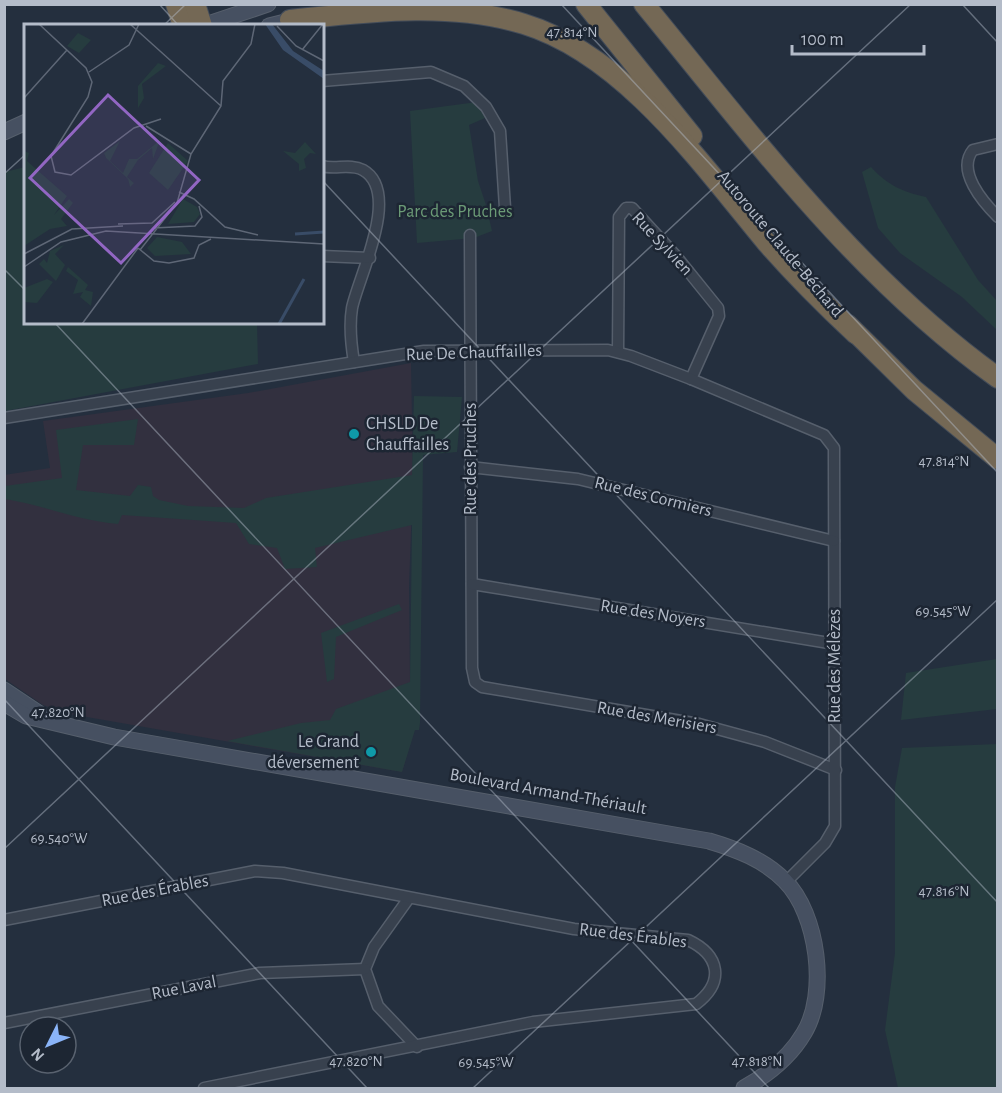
<svg xmlns="http://www.w3.org/2000/svg" width="1002" height="1093" font-family="'Alegreya Sans',sans-serif">
<style>
.medical{fill:#32303f}
.green{fill:#263c3f}
.lines{fill:none;stroke-linecap:round;stroke-linejoin:round}
.street-casing{stroke:#565f6c;stroke-width:13}
.secondary-casing{stroke:#565f6c;stroke-width:17}
.highway-casing{stroke:#434c59;stroke-width:22}
.street{stroke:#38414e;stroke-width:10}
.secondary{stroke:#465061;stroke-width:15}
.highway{stroke:#746855;stroke-width:20}
.ticks{fill:none;stroke:#b4bcc9;stroke-width:1.5;stroke-opacity:0.45}
.culture-dot{fill:#0f9aa8;stroke:#1d2633;stroke-width:2}
.labels{text-anchor:middle;dominant-baseline:central;stroke-width:5;stroke-linejoin:round;paint-order:stroke}
.park-label{font-size:18px;fill:#6b9a76;stroke:#1d2633}
.street-label{font-size:18px;fill:#b4bcc9;stroke:#1d2633}
.poi-label{font-size:18px;fill:#b4bcc9;stroke:#1d2633;text-anchor:start}
.inset-river{fill:none;stroke:#394c67;stroke-width:3}
.inset-road{fill:none;stroke:#5e6776;stroke-width:1.5}
.view{fill:#9266c3;fill-opacity:0.15;stroke:#9266c3;stroke-width:3}
.inset-edge{fill:none;stroke:#b4bcc9;stroke-width:3}
.ticks-label{font-size:15px;text-anchor:middle;fill:#b4bcc9;stroke:#1d2633;stroke-width:5;stroke-linejoin:round;paint-order:stroke}
</style>
<rect width="100%" height="100%" fill="#242f3e"/>
<polygon class="medical" points="411,363 413,475 409,587 410,682 415,728 402,772 64,713 43,705 5,679 4,475 50,468 43,421 248,393"/>
<g class="green">
<polygon points="477,102 485,118 469,125 478,181 486,205 492,231 474,238 417,243 410,111"/>
<polygon points="25,167 26,322 257,323 258,364 5,411 5,172"/>
<path d="M 871,167 C 887,185 903,192 926,197 L 978,280 L 997,301 L 997,330 L 962,297 L 900,253 L 878,228 L 862,172 Z"/>
<path d="M 414,396 L 462,397 L 457,452 L 423,455 L 420,723 L 419,730 L 415,730 L 402,772 L 227,741 L 301,723 L 330,720 L 336,709 L 410,682 L 412,525 L 315,548 L 317,567 L 285,569 L 277,548 L 249,544 L 236,523 L 122,515 L 118,524 C 79,521 43,505 5,499 L 5,486 L 62,478 L 56,430 L 138,419 L 134,445 L 83,445 L 76,490 L 130,496 L 138,485 L 151,487 L 153,496 L 159,500 L 188,506 L 244,508 L 266,498 L 412,475 Z"/>
<polygon points="399,604 402,610 336,637 334,679 327,682 321,633"/>
<polygon points="997,659 997,709 901,720 906,673"/>
<polygon points="997,744 997,1088 898,1088 885,1030 895,953 895,787 902,748"/>
</g>
<g class="lines">
<g class="street-casing">
<g id="street">
<polyline points="322,81 431,72 464,86 486,107 500,131 505,208"/>
<path d="M 998,144 L 973,150 C 956,171 983,202 998,217"/>
<path d="M 322,166 C 335,170 350,163 363,170 C 402,192 358,278 352,308 C 349,326 351,344 354,362"/>
<polyline points="470,235 472,668 475,682 482,687 699,724 765,742 836,770"/>
<polyline points="322,256 370,258"/>
<polyline points="618,352 619,217 626,208 632,208 676,256 718,308 719,316 691,379"/>
<polyline points="4,418 424,351 608,350 631,356 691,379 824,435 834,448 834,456 835,826 825,843 786,882"/>
<polyline points="470,467 578,479 834,541"/>
<polyline points="472,584 835,644"/>
<polyline points="409,898 374,947 365,969 378,1006 417,1047"/>
<path d="M 4,920 L 255,871 L 283,873 L 574,929 L 688,940 C 720,955 725,982 696,1004 L 533,1022 L 204,1088"/>
<polyline points="4,1023 260,973 365,969"/>
</g>
</g>
<g class="secondary-casing">
<g id="secondary">
<polyline points="202,26 268,4"/>
<polyline points="269,26 301,18"/>
<polyline points="4,132 26,122"/>
<polyline points="4,690 40,714"/>
<path d="M 4,703 L 26,716 L 114,737 L 709,841 C 736,849 765,860 785,881 C 818,914 828,994 804,1033 C 790,1057 767,1075 744,1088"/>
</g>
</g>
<g class="highway-casing">
<g id="highway">
<polyline points="176,4 183,26"/>
<polyline points="195,4 202,26"/>
<polyline points="586,4 692,136"/>
<path d="M 644,4 C 754,138 856,276 998,378"/>
<path d="M 290,20 C 367,12 449,1 524,24 C 625,55 702,165 767,243 C 795,275 825,305 856,334"/>
<polyline points="848,325 914,390 998,459"/>
</g>
</g>
<use href="#street" class="street"/>
<use href="#secondary" class="secondary"/>
<use href="#highway" class="highway"/>
</g>
<path class="ticks" d="M 159,4 L 179,26M 561,4 L 998,473M 962,4 L 998,43M 163,26 L 186,4M 4,174 L 26,154M 322,180 L 998,903M 4,269 L 26,291M 54,322 L 769,1088M 4,699 L 367,1088M 4,849 L 911,4M 473,1088 L 998,599"/>
<g class="culture-dot">
<circle cx="354" cy="434" r="6"/>
<circle cx="371" cy="752" r="6"/>
</g>
<g class="labels">
<g class="park-label">
<text x="455" y="212">Parc des Pruches</text>
</g>
<g class="street-label">
<text transform="translate(662 244) rotate(47)">Rue Sylvien</text>
<text transform="translate(780 244) rotate(50)">Autoroute Claude-Béchard</text>
<text transform="translate(474 353) rotate(-2)">Rue De Chauffailles</text>
<text transform="translate(471 459) rotate(-90)">Rue des Pruches</text>
<text transform="translate(653 497) rotate(14)">Rue des Cormiers</text>
<text transform="translate(653 614) rotate(9)">Rue des Noyers</text>
<text transform="translate(835 666) rotate(-90)">Rue des Mélèzes</text>
<text transform="translate(657 718) rotate(10)">Rue des Merisiers</text>
<text transform="translate(548 792) rotate(10)">Boulevard Armand-Thériault</text>
<text transform="translate(155 891) rotate(-11)">Rue des Érables</text>
<text transform="translate(633 936) rotate(7)">Rue des Érables</text>
<text transform="translate(184 988) rotate(-11)">Rue Laval</text>
</g>
<g class="poi-label">
<text x="366" y="424">CHSLD De<tspan x="366" dy="21">Chauffailles</tspan></text>
<text x="359" y="742" text-anchor="end">Le Grand<tspan x="359" dy="21">déversement</tspan></text>
</g>
</g>
<g transform="translate(24 24)">
<rect width="300" height="300" fill="#242f3e"/>
<path d="M 54,9 L 67,16 L 55,29 L 43,22 ZM 134,39 L 142,42 L 118,60 L 120,74 L 114,84 L 114,62 ZM 136,116 L 129,135 L 128,124 L 114,136 L 103,153 L 110,159 L 106,163 L 104,155 L 82,134 L 80,129 L 96,117 L 86,137 L 99,149 L 105,135 L 113,135 ZM 281,118 L 292,130 L 286,129 L 280,135 L 282,144 L 275,147 L 275,140 L 259,127 L 271,129 ZM 144,119 L 164,137 L 144,166 L 125,149 ZM 0,127 L 5,129 L 3,137 L 43,172 L 30,191 L 45,175 L 49,179 L 37,195 L 43,202 L 26,205 L 0,222 ZM 159,175 L 173,183 L 176,190 L 170,198 L 144,200 ZM 133,213 L 158,218 L 167,230 L 131,232 L 123,224 ZM 40,221 L 31,230 L 41,241 L 32,257 L 15,240 L 20,235 L 23,239 L 26,227 ZM 44,243 L 64,261 L 61,266 L 69,268 L 67,282 L 56,273 L 59,268 L 49,270 L 54,256 L 42,247 ZM 23,255 L 29,258 L 13,279 L 0,278 L 0,264 Z" fill="#263c3f"/>
<path d="M 241,0 L 248,0 L 269,27 L 300,47 L 300,55 L 259,26 Z" fill="#394c67"/>
<path class="inset-river" d="M 271,210 L 300,208M 255,300 L 280,255"/>
<path class="inset-road" d="M 15,0 L 62,44 L 68,58 L 64,73 L 27,132 L 31,148 L 47,151 L 110,104 L 137,95M 106,0 L 197,82M 253,2 L 272,22 L 300,37M 278,26 L 299,0M 65,48 L 105,21 L 115,0M 0,74 L 43,26M 122,102 L 167,130M 155,168 L 170,175 L 201,203 L 234,211M 94,200 L 128,199 L 151,178M 129,204 L 171,202 L 178,193 L 175,182M 114,224 L 130,237 L 145,239 L 170,234 L 175,221 L 187,215M 116,226 L 153,179 L 167,130 L 197,82 L 199,57 L 227,20 L 231,0M 0,230 L 48,205 L 99,202M 0,243 L 37,218 L 82,207 L 300,220M 58,300 L 114,224"/>
<path class="view" d="M 84,71 L 175,156 L 97,239 L 6,154 Z"/>
<rect width="300" height="300" class="inset-edge"/>
</g>
<g class="ticks-label">
<text x="572" y="37">47.814°N</text>
<text x="944" y="466">47.814°N</text>
<text x="943" y="616">69.545°W</text>
<text x="58" y="717">47.820°N</text>
<text x="59" y="843">69.540°W</text>
<text x="944" y="896">47.816°N</text>
<text x="356" y="1066">47.820°N</text>
<text x="757" y="1066">47.818°N</text>
<text x="486" y="1067">69.545°W</text>
</g>
<rect width="1002" height="1093" fill="none" stroke="#b4bcc9" stroke-width="12"/>
<g transform="translate(48 1045) rotate(227)"><circle r="28" fill="#1d2633" stroke="#59626f" stroke-width="1.5"/>
<path d="M0-4.5L10 22L0 15L-10 22Z" fill="#8ab4f8"/>
<text y="-9" font-size="16" font-weight="bold" text-anchor="middle" fill="#b4bcc9">N</text>
</g>
<path d="M792 45v9h132v-9" fill="none" stroke="#b4bcc9" stroke-width="3"/>
<text x="801" y="45" font-size="18" fill="#b4bcc9" stroke="#1d2633" stroke-width="4.5" paint-order="stroke">100 m</text>
</svg>
